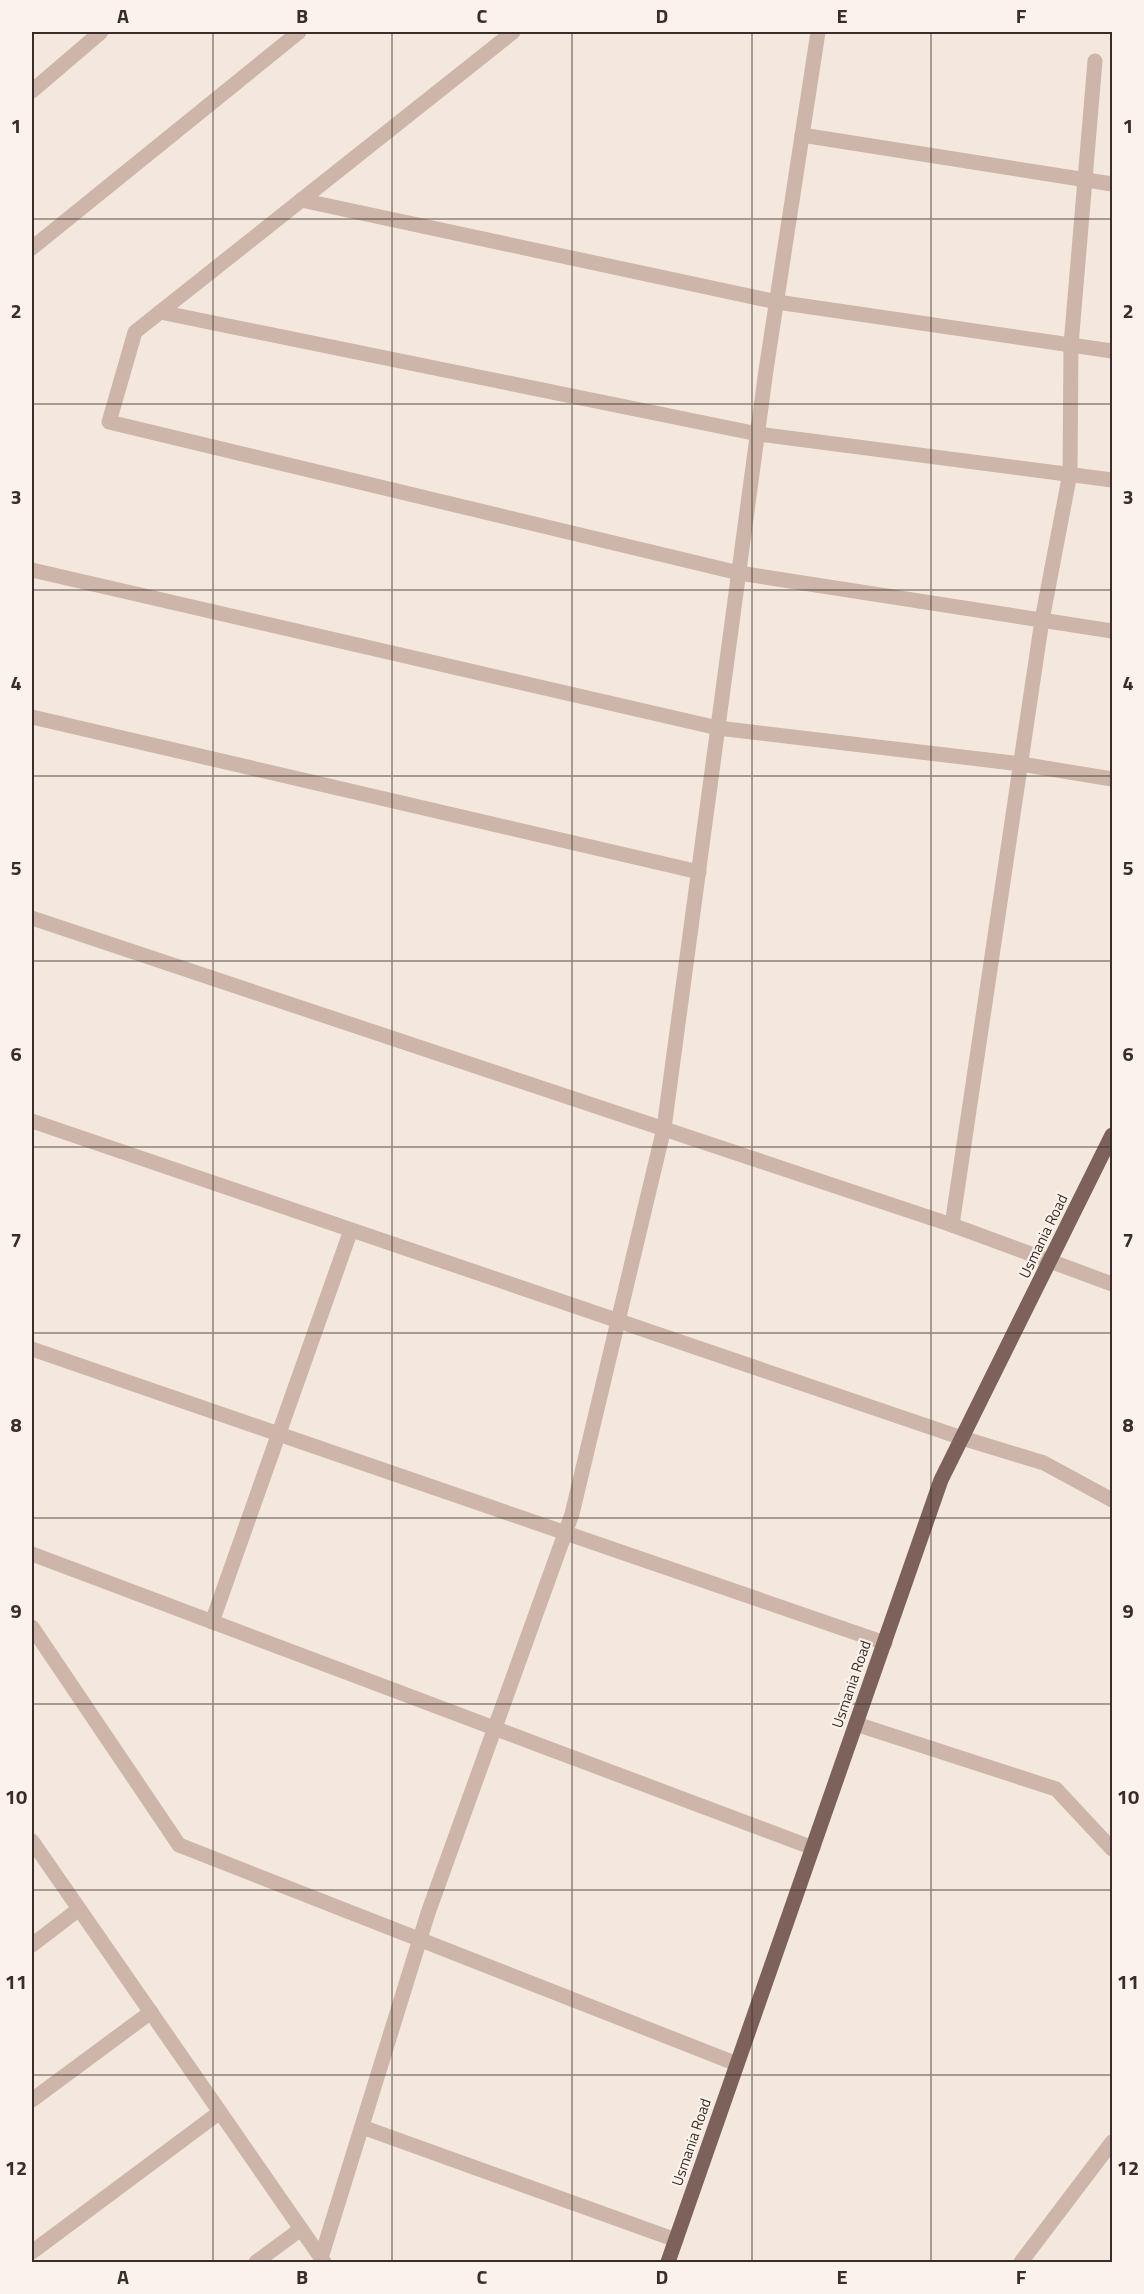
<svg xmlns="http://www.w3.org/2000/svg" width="1144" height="2294" font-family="'Titillium Web',sans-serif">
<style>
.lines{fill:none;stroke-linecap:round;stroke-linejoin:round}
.minor{stroke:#cdb6a9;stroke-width:15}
.major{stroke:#7c625a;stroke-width:15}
.grid{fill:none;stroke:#3a2d29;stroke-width:1.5;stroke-opacity:0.55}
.labels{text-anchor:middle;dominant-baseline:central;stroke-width:4.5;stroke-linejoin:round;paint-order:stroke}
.street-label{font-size:15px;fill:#3a2d29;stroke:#fbf2eb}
.neatline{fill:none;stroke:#3a2d29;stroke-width:2}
.grid-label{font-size:20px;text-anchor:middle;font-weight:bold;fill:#3a2d29}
</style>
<rect width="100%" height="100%" fill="#f4e8de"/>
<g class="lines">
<g class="minor">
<polyline points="513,32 135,332 109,422 739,573 1112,631"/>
<polyline points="32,91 101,32"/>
<polyline points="802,135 1112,184"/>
<polyline points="301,200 777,302 1112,351"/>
<polyline points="32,248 299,32"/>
<polyline points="160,312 758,434 1112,480"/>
<polyline points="32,570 718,728 1021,764 1112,779"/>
<polyline points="32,717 699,872"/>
<polyline points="32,918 952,1225 1112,1284"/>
<polyline points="32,1121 962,1438 1044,1463 1112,1500"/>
<polyline points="952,1225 1042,620 1070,473 1071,345 1095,61"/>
<polyline points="32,1349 885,1643"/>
<polyline points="32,1554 813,1848"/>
<polyline points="212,1622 351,1230"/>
<polyline points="32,1627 179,1845 737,2064"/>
<polyline points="856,1724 1056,1789 1112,1849"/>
<polyline points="32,1841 324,2262"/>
<polyline points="32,1945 79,1909"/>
<polyline points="32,2100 151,2012"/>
<polyline points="362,2127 676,2240"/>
<polyline points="32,2252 220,2112"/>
<polyline points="321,2258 428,1913 572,1514 664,1128 766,370 818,32"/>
<polyline points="256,2262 301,2229"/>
<polyline points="1021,2262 1112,2142"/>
</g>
<polyline class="major" points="668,2262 941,1480 1112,1135"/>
</g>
<path class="grid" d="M 213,32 L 213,2262M 392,32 L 392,2262M 572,32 L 572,2262M 752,32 L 752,2262M 931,32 L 931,2262M 32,219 L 1112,219M 32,404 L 1112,404M 32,590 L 1112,590M 32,776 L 1112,776M 32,961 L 1112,961M 32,1147 L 1112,1147M 32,1333 L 1112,1333M 32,1518 L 1112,1518M 32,1704 L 1112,1704M 32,1890 L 1112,1890M 32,2075 L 1112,2075"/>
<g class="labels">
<g class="street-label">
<text transform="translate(1043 1236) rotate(-64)">Usmania Road</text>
<text transform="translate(851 1684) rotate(-71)">Usmania Road</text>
<text transform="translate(691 2142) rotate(-71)">Usmania Road</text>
</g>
</g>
<rect width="1144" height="2294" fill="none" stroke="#fbf2eb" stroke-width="66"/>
<rect x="33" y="33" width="1078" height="2228" class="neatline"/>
<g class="grid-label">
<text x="123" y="23">A</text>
<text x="302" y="23">B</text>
<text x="482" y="23">C</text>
<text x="662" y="23">D</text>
<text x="842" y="23">E</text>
<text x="1021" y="23">F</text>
<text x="16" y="133">1</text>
<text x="1128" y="133">1</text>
<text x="16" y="318">2</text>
<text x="1128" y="318">2</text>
<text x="16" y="504">3</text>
<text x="1128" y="504">3</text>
<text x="16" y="690">4</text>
<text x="1128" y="690">4</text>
<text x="16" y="875">5</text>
<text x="1128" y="875">5</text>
<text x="16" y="1061">6</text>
<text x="1128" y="1061">6</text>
<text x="16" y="1247">7</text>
<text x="1128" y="1247">7</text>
<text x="16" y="1432">8</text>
<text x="1128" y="1432">8</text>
<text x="16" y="1618">9</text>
<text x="1128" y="1618">9</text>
<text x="16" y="1804">10</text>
<text x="1128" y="1804">10</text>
<text x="16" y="1989">11</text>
<text x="1128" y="1989">11</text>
<text x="16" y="2175">12</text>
<text x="1128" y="2175">12</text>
<text x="123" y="2284">A</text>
<text x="302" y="2284">B</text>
<text x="482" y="2284">C</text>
<text x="662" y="2284">D</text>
<text x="842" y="2284">E</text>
<text x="1021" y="2284">F</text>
</g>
</svg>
